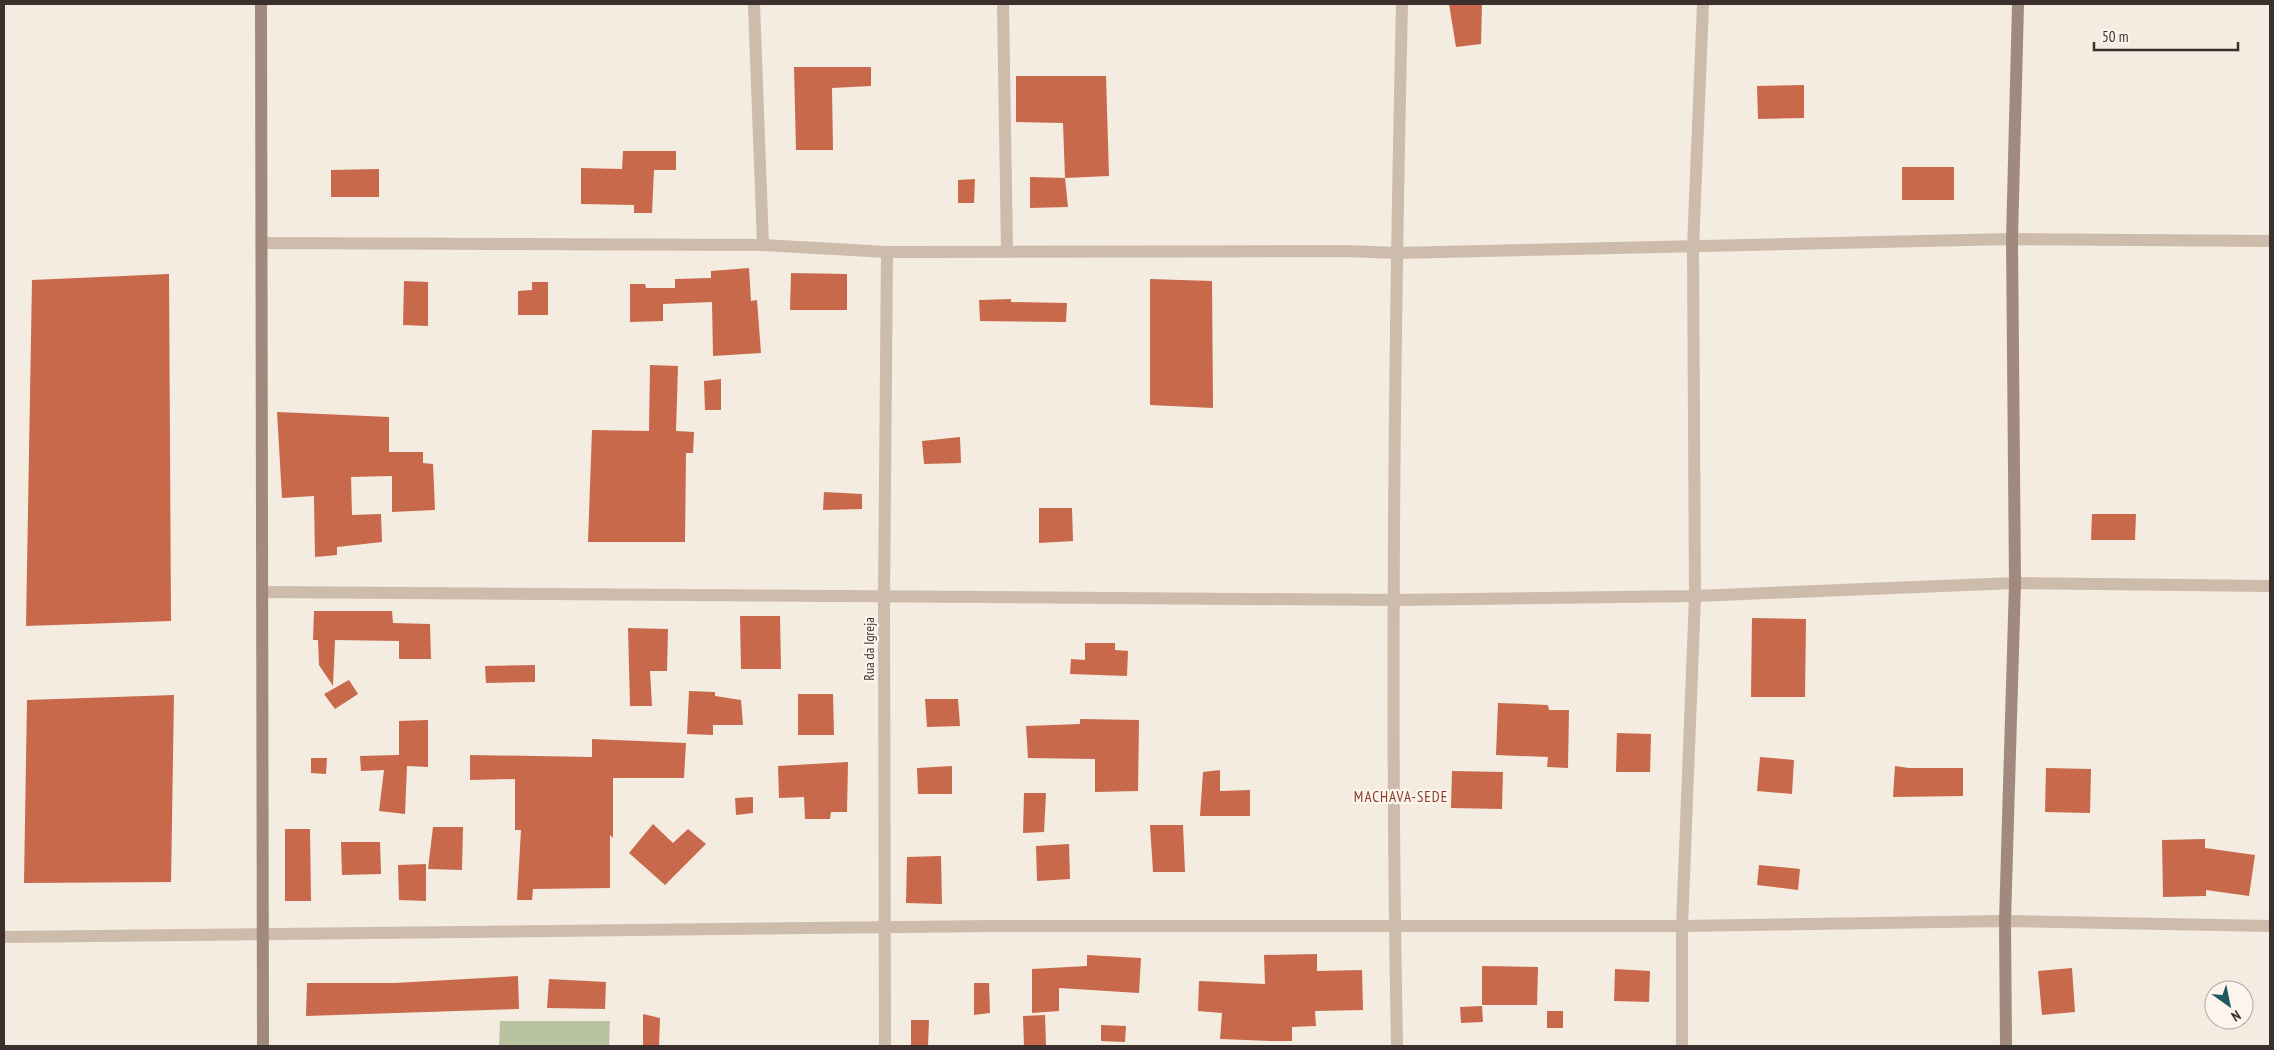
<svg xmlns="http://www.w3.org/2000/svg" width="2274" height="1050" font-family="'PT Sans Narrow',sans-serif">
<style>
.green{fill:#b8c4a0}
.building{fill:#c8694b}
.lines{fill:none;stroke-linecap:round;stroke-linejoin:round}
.street{stroke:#cdbbac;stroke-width:12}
.secondary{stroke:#a18a7d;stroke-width:12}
.labels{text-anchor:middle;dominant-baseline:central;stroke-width:4.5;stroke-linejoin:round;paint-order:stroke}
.street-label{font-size:14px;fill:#3b302b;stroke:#fbf5ee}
.neighbourhood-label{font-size:15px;letter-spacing:1px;fill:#8c3b22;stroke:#fbf5ee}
</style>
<rect width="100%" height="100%" fill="#f4ebe1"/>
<polygon class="green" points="500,1021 610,1021 609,1046 499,1046"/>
<g class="building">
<polygon points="1449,4 1482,4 1481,44 1456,47"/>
<polygon points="794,67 871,67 871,86 832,88 833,150 796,150"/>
<polygon points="1016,76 1106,76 1109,176 1065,178 1063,123 1016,122"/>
<polygon points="1804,85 1804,118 1758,119 1757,86"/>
<polygon points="623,151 676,151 676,170 654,170 652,213 634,213 634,205 581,204 581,168 622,169"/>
<rect x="1902" y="167" width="52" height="33"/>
<polygon points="379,169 379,197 331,197 331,170"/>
<polygon points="1030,177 1065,178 1068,207 1030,208"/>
<polygon points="975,179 974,203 958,203 958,180"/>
<polygon points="749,268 751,301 757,300 761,353 713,356 712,302 663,304 663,321 630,322 630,284 645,284 646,288 675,288 675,279 711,278 711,271"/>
<polygon points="791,273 847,274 847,310 790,310"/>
<polygon points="169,274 171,621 26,626 32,280"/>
<polygon points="1150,279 1212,281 1213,408 1150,405"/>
<polygon points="404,281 428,282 428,326 403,325"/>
<polygon points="532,282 548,282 548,315 518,315 518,291 532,290"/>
<polygon points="1011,299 1011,302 1067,303 1066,322 980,321 979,300"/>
<polygon points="650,365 678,366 676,431 694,432 693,453 686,453 685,542 588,542 592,430 649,431"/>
<polygon points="721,379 721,410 705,410 704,381"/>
<polygon points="277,412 389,417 389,452 423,452 423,463 433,464 435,510 392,512 392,476 351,477 352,515 381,514 382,542 337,547 337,555 315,557 314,496 282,498"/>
<polygon points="960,437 961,463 924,464 922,441"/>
<polygon points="824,492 862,494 862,509 823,510"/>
<polygon points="1039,508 1072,508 1073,541 1039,543"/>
<polygon points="2092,514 2136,514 2135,540 2091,540"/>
<polygon points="314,611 392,611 393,623 430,624 431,659 399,659 399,641 335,640 333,686 319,665 318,640 313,640"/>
<polygon points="740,616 780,616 781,669 741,669"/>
<polygon points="1752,618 1806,619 1805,697 1751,697"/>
<polygon points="628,628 668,629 667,671 650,671 652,706 630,706"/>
<polygon points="1085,643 1115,643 1115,650 1128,651 1127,676 1070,674 1071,659 1085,660"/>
<polygon points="535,665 535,682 486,683 485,666"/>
<polygon points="349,680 358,694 335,709 324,694"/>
<polygon points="689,691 715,692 715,696 741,700 743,725 713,725 713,735 687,734"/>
<polygon points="798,694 833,694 834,735 798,735"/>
<polygon points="174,695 171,882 24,883 27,700"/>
<polygon points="925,699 958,699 960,726 927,727"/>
<polygon points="1498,703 1548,705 1549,710 1569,710 1568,768 1547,767 1548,757 1496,755"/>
<polygon points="1080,719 1139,720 1138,791 1095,792 1095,759 1028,758 1026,726 1080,724"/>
<polygon points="428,720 428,767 407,766 405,814 379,811 384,770 361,771 360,756 399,755 399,721"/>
<polygon points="1617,733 1651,734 1650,772 1616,772"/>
<polygon points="592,739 686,743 684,778 613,778 613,838 610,835 610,888 533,889 532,900 517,900 521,830 515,830 515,779 470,780 470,755 592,757"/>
<polygon points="1760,757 1794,760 1792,794 1757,791"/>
<polygon points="311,758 327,758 326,774 311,773"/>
<polygon points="848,762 847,812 831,812 830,819 805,819 804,797 779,798 778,766"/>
<polygon points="952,766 952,794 918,794 917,768"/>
<polygon points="1895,766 1909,768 1963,768 1963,796 1893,797"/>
<polygon points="2046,768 2091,769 2090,813 2045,812"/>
<polygon points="1220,770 1220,791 1250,790 1250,816 1200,816 1203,772"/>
<polygon points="1452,771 1503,772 1502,809 1451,808"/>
<polygon points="1024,793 1046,793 1044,832 1023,833"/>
<polygon points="753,797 753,813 736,815 735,798"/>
<polygon points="653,824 673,843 688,829 706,844 665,885 629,853"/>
<polygon points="1150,825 1183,825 1185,872 1153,872"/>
<polygon points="433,827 463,827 462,870 428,869"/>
<polygon points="285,829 310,829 311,901 285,901"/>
<polygon points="2205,839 2205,848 2255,855 2249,896 2206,890 2206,896 2163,897 2162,840"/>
<polygon points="341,842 380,842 381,874 342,875"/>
<polygon points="1069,844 1070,879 1037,881 1036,846"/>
<polygon points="941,856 942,904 906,903 907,857"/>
<polygon points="426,864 426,901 399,900 398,865"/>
<polygon points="1759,865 1800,869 1798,890 1757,885"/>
<polygon points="1317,954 1317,971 1362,970 1363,1010 1315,1011 1316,1026 1292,1027 1292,1041 1271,1041 1220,1039 1222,1013 1198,1011 1199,981 1265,984 1264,955"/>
<polygon points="1087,955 1141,958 1139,993 1059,988 1059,1011 1032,1013 1032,969 1087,966"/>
<polygon points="1482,966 1538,967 1537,1005 1482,1005"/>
<polygon points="2072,968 2075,1012 2042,1015 2038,971"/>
<polygon points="1615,969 1650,971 1649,1002 1614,1001"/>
<polygon points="518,976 519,1009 306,1016 307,983 395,983"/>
<polygon points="549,979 606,982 605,1009 547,1008"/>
<polygon points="974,983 989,983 990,1013 974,1015"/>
<polygon points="1482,1006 1483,1022 1461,1023 1460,1007"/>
<rect x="1547" y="1011" width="16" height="17"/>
<polygon points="643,1014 660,1018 659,1046 643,1046"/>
<polygon points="1045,1015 1046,1046 1024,1046 1023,1016"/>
<polygon points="911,1020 929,1020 928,1046 911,1046"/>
<polygon points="1101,1025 1126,1026 1125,1042 1101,1041"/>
</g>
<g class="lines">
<g class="street">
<polyline points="754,4 763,245"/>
<polyline points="1003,4 1007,251"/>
<polyline points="262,243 763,245 887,252 1346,251 1396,253 2012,239 2270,241"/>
<polyline points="263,592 1395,600 1695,596 2015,583 2270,586"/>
<polyline points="4,937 994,926 1682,926 2005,921 2270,926"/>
<polyline points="885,1046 884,597 887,252"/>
<path d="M 1397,1046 C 1390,699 1394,351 1402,4"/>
<polyline points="1682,1046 1682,926 1695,596 1693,248 1703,4"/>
</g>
<g class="secondary">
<polyline points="261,4 263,1046"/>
<polyline points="2006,1046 2005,921 2015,583 2012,239 2018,4"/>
</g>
</g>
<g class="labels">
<g class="street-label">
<text transform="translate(869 649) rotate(-90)">Rua da Igreja</text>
</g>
<g class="neighbourhood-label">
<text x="1401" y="796">MACHAVA-SEDE</text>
</g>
</g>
<rect width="2274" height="1050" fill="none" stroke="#3b302b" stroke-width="10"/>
<g transform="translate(2229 1005) rotate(147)"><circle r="24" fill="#fbf5ee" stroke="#aea6a0"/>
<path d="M0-4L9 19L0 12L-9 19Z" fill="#1f5a5e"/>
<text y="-8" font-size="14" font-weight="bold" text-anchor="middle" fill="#3b302b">N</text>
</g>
<path d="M2094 42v8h144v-8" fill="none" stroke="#3b302b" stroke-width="2.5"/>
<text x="2102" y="42" font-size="15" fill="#3b302b" stroke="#fbf5ee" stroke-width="4" paint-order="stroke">50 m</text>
</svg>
